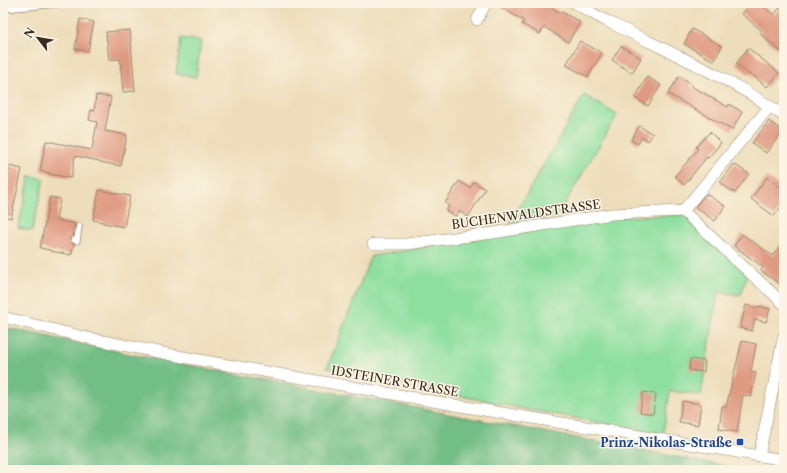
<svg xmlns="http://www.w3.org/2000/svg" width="787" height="473" font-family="'Libre Caslon Text',serif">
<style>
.green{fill:#8ddfa0;stroke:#64845f}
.forest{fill:#72be86;stroke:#567452}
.building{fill:#e09a81}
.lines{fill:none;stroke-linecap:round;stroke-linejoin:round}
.service-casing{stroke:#94846c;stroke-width:7}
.minor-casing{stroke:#94846c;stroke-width:12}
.service{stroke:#fff;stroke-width:5.5}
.minor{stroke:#fff;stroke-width:11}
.transit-dot{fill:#1a4fb4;stroke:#fcf5e5;stroke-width:1.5}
.labels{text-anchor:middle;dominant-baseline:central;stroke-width:3;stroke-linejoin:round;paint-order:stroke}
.street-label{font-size:12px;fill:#3b2a1e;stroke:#fcf5e5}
.transit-label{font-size:12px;font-weight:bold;fill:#164399;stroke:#fcf5e5;text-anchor:end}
</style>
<rect width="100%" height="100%" fill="#fcf5e5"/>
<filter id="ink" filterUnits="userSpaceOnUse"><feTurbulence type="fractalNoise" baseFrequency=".025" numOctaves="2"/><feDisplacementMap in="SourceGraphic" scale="8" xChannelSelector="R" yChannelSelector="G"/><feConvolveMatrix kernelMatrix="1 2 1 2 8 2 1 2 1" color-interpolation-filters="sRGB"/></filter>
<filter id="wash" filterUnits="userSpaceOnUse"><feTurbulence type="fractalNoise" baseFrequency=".012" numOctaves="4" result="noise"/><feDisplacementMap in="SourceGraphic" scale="16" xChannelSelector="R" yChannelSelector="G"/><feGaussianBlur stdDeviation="0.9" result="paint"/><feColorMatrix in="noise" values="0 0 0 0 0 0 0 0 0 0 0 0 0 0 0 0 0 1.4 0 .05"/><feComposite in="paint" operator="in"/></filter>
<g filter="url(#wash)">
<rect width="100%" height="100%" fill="#edddba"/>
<g class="green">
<polygon points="181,38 201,41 196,77 176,74"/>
<polygon points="584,95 617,115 557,217 510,223"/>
<polygon points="30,176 44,179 32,231 18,228"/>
<polygon points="684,215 747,275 741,295 718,292 701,395 670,391 663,434 524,409 327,368 371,256 615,217"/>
</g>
<polygon class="forest" points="3,327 129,354 747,470 3,470"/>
<g id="blocks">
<g class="building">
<polygon points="494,3 544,3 561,13 562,12 580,22 568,42 544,27 540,34 522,24 524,21"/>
<polygon points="751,3 759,3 774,15 784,3 784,54 760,34 762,31 742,14"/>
<polygon points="80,19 94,22 88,51 75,49"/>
<polygon points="692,29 722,46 714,61 684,44"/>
<polygon points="130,30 135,91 123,92 120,59 109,60 106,32"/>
<polygon points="580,41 602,53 588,77 566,65"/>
<polygon points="621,46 641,58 632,73 612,60"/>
<polygon points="748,48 779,73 767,87 751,74 750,75 736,64"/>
<polygon points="679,76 692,84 691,86 728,107 729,104 742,112 732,130 668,94"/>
<polygon points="647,77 661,85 648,106 635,98"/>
<polygon points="96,95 111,97 105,131 127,135 121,166 100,162 100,161 75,156 71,178 49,174 50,173 40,171 46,141 92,150 97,122 89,120 91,110 94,111"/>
<polygon points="769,121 783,131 766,153 752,143"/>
<polygon points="639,126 653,134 648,141 642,137 638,144 631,140"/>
<polygon points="710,132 721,143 708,158 707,157 684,185 675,176 698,149 696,147"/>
<polygon points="734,164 749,174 735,193 720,183"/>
<polygon points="9,166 22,169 11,218 3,216 3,193"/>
<polygon points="767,177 784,190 784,203 774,216 751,199"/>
<polygon points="459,181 470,188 474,182 485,189 468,217 459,211 456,216 446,211 449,206 445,203"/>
<polygon points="99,190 130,196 124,227 103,223 103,222 93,220"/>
<polygon points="706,194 725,206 715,221 695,207"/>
<polygon points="50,197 60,199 56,220 75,224 73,236 71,237 70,239 71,242 74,244 71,255 50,251 50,250 40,248"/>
<polygon points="742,234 773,256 784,240 784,287 761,271 763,267 734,246"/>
<polygon points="746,305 757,308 758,306 770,309 766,322 755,319 752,331 740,328"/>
<polygon points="742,341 756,344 751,372 756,373 751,397 743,395 737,432 719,429 722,406 726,407"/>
<polygon points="690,359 705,361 704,372 689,370"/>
<polygon points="643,392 656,394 653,414 640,412"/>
<polygon points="682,401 701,404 698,425 679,422"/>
</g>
</g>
</g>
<g filter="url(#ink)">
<use href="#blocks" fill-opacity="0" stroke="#94846c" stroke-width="1"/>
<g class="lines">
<g class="service-casing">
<g id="service">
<polyline points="3,9 69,3"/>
<polyline points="74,240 77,241 79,226"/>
</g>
</g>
<g class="minor-casing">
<g id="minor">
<path d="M 575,3 C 586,9 596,16 607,21 C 666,51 729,77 784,116"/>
<polyline points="477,20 486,3"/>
<polyline points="683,211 784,304"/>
<polyline points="373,244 407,244 493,233 612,214 683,211 770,106"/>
<polyline points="3,317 88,338 188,358 472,408 784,460"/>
<polyline points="759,456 784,335"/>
</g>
</g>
<use href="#service" class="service"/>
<use href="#minor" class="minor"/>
</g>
</g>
<rect class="transit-dot" x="736" y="438" width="8" height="8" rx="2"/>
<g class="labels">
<g class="street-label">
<text transform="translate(526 214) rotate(-8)">BUCHENWALDSTRASSE</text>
<text transform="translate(395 381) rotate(10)">IDSTEINER STRASSE</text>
</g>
<g class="transit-label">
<text x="732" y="442">Prinz-Nikolas-Straße</text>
</g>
</g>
<rect width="787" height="473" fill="none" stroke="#fcf5e5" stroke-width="16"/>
<g transform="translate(38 38) rotate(301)" stroke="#fcf5e5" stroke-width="3" paint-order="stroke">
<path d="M0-3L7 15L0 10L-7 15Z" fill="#3b2a1e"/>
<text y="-6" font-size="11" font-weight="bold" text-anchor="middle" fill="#3b2a1e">N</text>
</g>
</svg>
